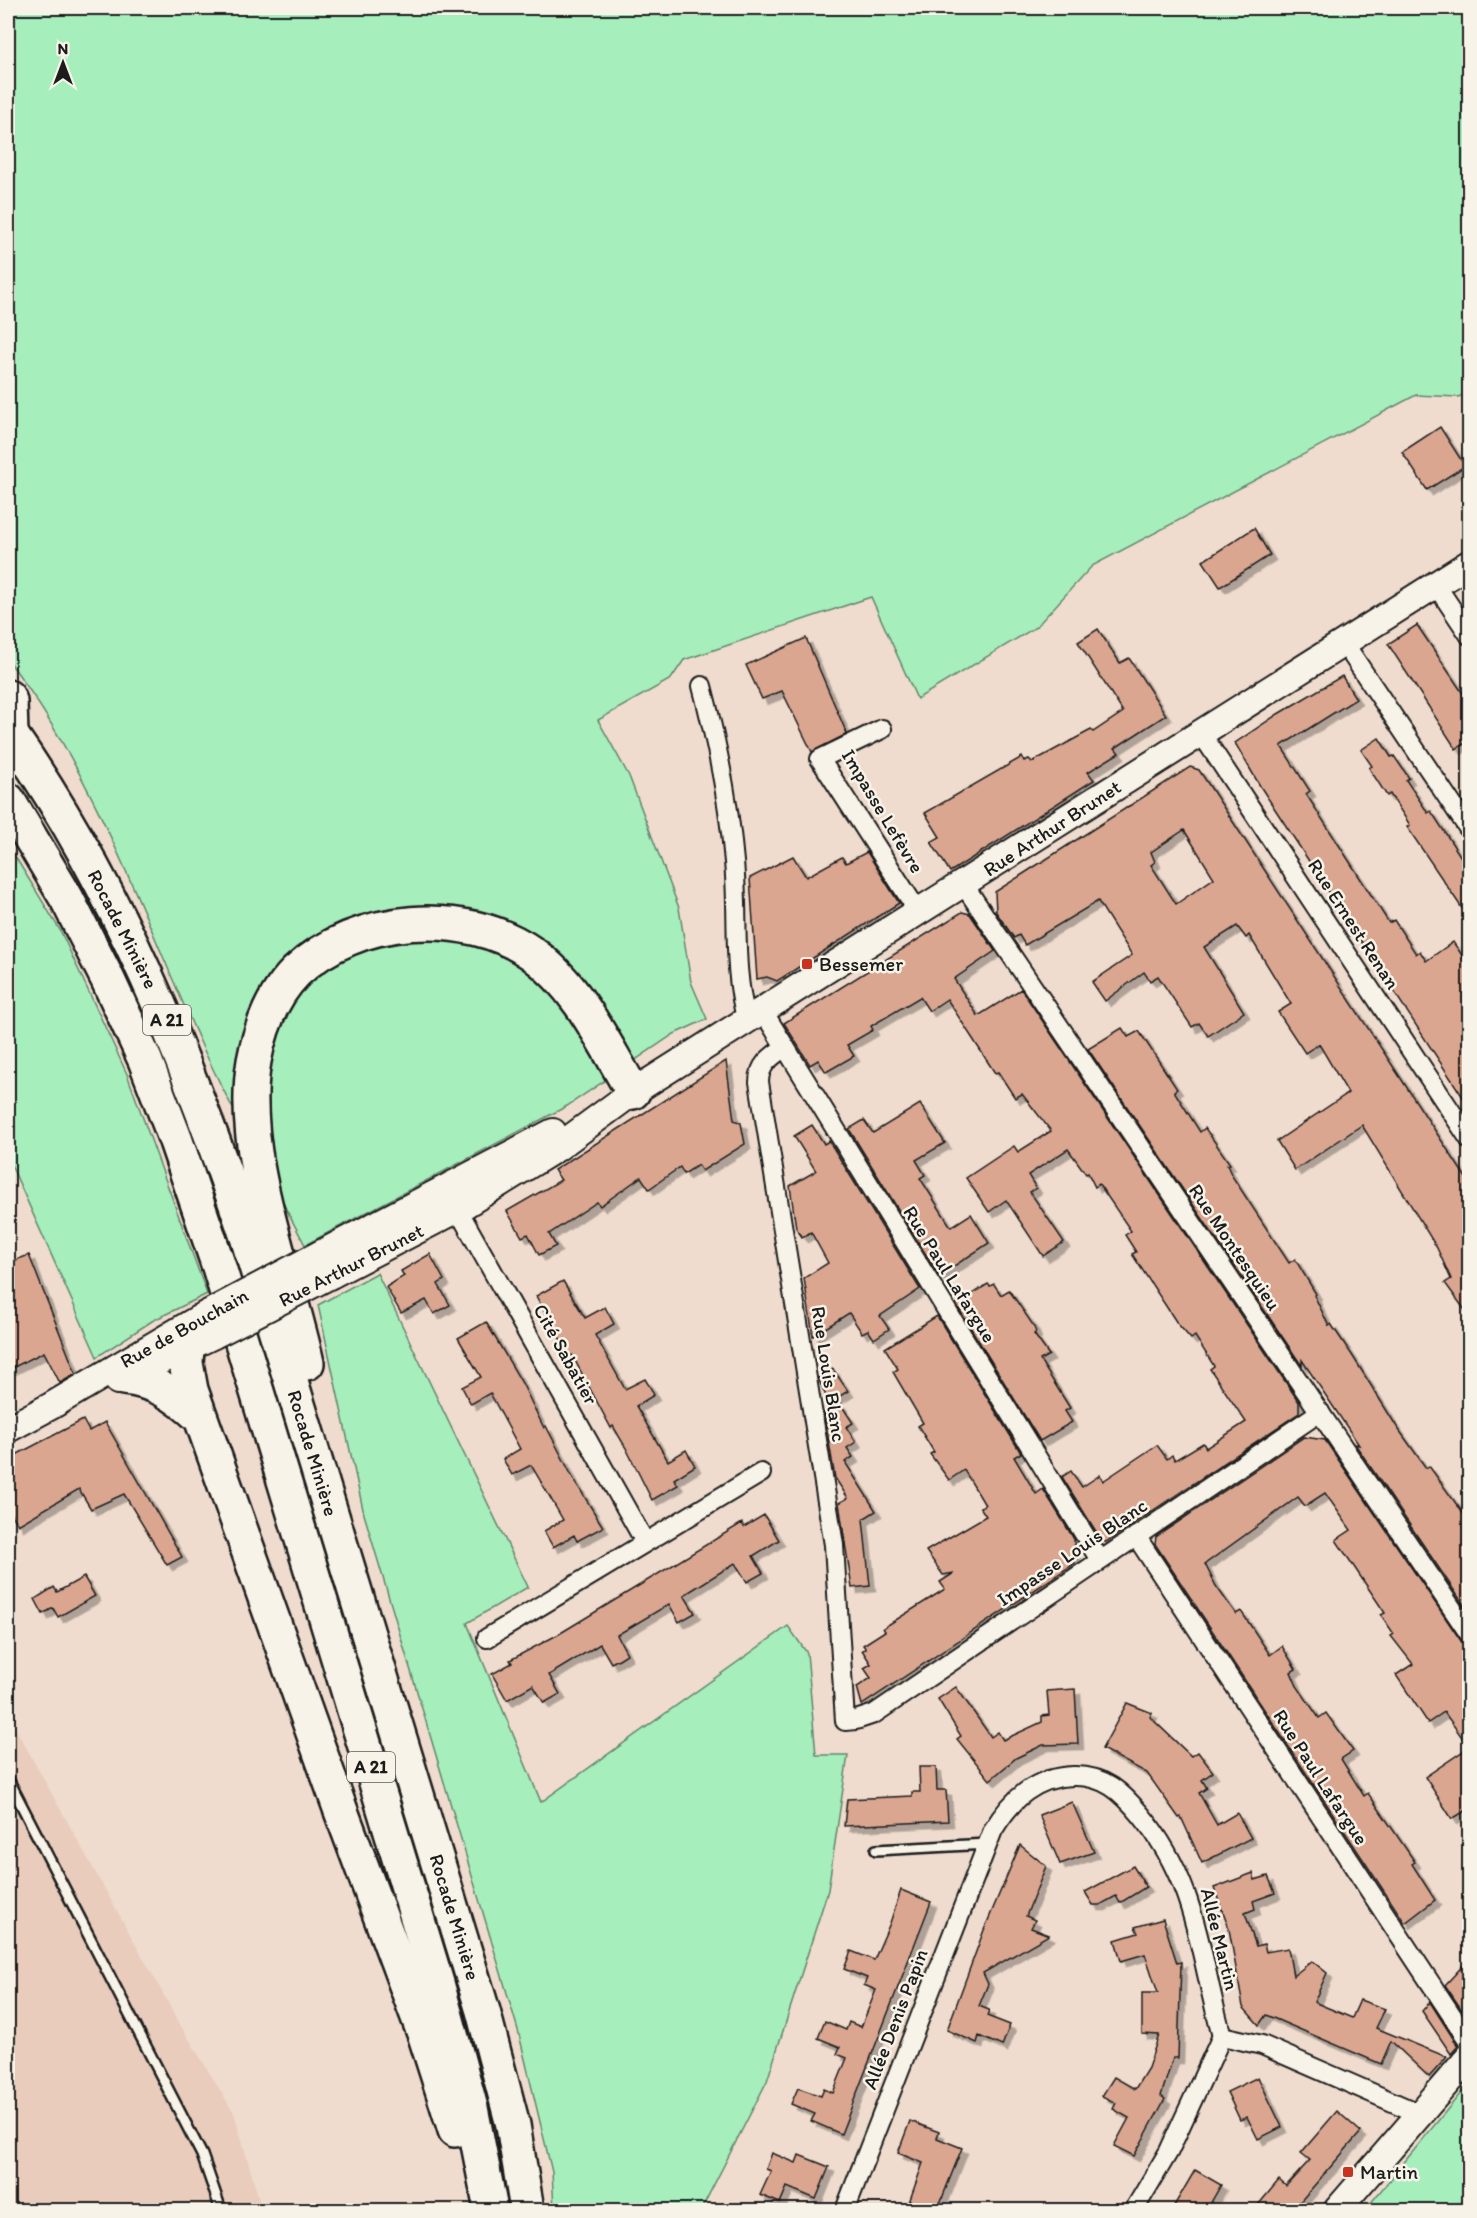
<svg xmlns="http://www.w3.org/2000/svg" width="1477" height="2218" font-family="Itim,sans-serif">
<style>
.built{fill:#e9ccbb}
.green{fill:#a6eebc;stroke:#61856c;stroke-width:1.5}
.building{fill:#dba690;stroke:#1c1c1c;stroke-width:1.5;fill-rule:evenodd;filter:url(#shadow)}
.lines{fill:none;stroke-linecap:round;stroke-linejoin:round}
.lane-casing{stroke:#1c1c1c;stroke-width:14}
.street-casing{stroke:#1c1c1c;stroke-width:22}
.secondary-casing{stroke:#1c1c1c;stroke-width:30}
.highway-casing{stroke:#1c1c1c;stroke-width:38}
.lane{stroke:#f7f3e8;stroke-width:9}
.street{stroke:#f7f3e8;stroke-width:18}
.secondary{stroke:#f7f3e8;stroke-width:26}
.highway{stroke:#f7f3e8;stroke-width:33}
.secondary-bridge-casing{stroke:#1c1c1c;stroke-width:30;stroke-linecap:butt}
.secondary-bridge{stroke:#f7f3e8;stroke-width:26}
.poi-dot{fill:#c8321e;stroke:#f7f3e8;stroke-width:2}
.labels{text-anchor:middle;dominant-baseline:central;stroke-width:5;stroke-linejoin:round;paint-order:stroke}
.shield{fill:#f7f3e8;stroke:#5e5c59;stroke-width:1.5}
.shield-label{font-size:18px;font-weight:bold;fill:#1c1c1c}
.street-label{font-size:20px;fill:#1c1c1c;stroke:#f7f3e8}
.poi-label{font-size:20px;fill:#1c1c1c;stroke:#f7f3e8;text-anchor:start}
</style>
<defs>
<filter id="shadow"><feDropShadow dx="5.5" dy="5.5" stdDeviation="0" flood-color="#0004"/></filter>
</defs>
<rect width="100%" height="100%" fill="#efdcce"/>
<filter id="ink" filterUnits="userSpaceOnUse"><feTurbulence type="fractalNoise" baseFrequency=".0167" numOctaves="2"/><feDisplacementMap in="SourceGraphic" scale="12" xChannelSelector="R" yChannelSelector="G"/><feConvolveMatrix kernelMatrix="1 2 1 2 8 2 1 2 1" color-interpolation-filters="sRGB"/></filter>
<g filter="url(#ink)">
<polygon class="built" points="8,1715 181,2026 234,2113 262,2210 8,2210"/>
<g class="green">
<path d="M 8,8 L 1469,8 L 1469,393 L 1458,397 L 1416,395 L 1092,566 L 1036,627 L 917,699 L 871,597 L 684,660 L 671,679 L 598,720 L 629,776 L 679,908 L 691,982 L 707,1019 L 674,1034 L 567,1106 L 305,1245 C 271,1180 234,1115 203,1048 C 143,917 96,776 8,660 Z"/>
<polygon points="8,845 60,930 127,1074 207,1294 152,1321 97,1357 8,1158"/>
<polygon points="377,1273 528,1587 467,1623 541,1802 788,1626 807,1653 816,1755 848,1755 828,1890 767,2081 701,2210 554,2210 552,2172 518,2030 364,1514 318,1305"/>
<polygon points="1469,2083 1469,2210 1365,2210"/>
</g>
<g class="building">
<polygon points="1440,427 1465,466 1427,490 1402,452"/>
<polygon points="1254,528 1270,555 1220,587 1203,561"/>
<polygon points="1417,625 1470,704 1470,740 1456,749 1388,644"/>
<polygon points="1098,629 1120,663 1129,658 1166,715 1115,748 1119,753 1088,772 1094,780 950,872 931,842 940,837 925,813 1022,757 1024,761 1029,759 1032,762 1091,730 1093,732 1123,712 1078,642"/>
<polygon points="806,638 847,734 812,752 782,691 762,699 746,665"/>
<polygon points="1342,676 1356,699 1281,746 1310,791 1306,794 1389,923 1394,920 1416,954 1420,951 1426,961 1453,942 1470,967 1470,1108 1260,786 1235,743 1278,714"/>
<polygon points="1379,738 1391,757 1394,756 1409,778 1406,780 1428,813 1431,811 1470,871 1470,920 1407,827 1410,825 1390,794 1387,796 1369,768 1372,766 1361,750"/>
<path d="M 1190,767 L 1199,770 L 1470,1184 L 1470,1317 L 1445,1283 L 1451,1279 L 1437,1248 L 1362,1125 L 1295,1170 L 1277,1141 L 1348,1093 L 1319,1044 L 1305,1053 L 1278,1012 L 1291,1004 L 1249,935 L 1246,938 L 1237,926 L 1204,947 L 1244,1012 L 1208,1036 L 1199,1023 L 1192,1027 L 1158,976 L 1150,981 L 1144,972 L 1105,1001 L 1092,982 L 1132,955 L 1098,901 L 1025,945 L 1019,935 L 1014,938 L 996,912 L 995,892 ZM 1184,830 L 1214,878 L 1176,904 L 1151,865 L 1155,862 L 1151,852 Z"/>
<polygon points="867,852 899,903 777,981 767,977 757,979 750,878 793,856 806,877 842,857 846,863"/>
<polygon points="962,912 970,914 995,951 954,979 978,1016 1021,989 1299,1402 1299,1413 1106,1542 1102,1541 1062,1477 1071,1471 1082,1487 1100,1475 1103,1481 1157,1445 1167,1459 1172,1455 1175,1460 1203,1443 1206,1448 1246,1422 1210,1369 1214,1366 1195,1336 1191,1339 1177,1323 1132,1254 1136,1252 1125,1235 1131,1231 1099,1184 1095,1187 1088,1173 1086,1174 1068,1149 1028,1175 1036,1188 1030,1192 1064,1242 1043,1256 1006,1200 989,1212 966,1178 1014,1146 1018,1152 1051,1131 1022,1094 1015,1098 998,1072 995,1073 947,999 929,1011 920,997 871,1026 873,1030 847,1045 854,1056 826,1072 818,1060 810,1065 784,1023"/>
<polygon points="1122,1028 1128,1037 1139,1031 1177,1089 1174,1091 1200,1132 1205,1128 1230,1164 1227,1165 1232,1176 1289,1263 1295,1259 1316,1294 1314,1295 1329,1326 1331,1324 1352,1355 1397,1427 1426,1468 1429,1466 1470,1523 1470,1614 1355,1444 1359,1445 1302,1360 1302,1366 1088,1049"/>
<polygon points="726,1061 734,1120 741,1123 745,1144 702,1171 698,1165 684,1174 680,1167 649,1189 641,1177 600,1206 597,1202 549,1234 556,1246 539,1255 528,1234 522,1237 507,1211 561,1180 554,1170"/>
<polygon points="920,1104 945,1143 916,1160 925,1175 920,1178 951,1227 971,1214 989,1243 939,1276 849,1129 864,1120 873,1133"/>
<polygon points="812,1125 824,1144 829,1141 920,1289 880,1316 889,1329 874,1339 868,1330 862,1333 849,1313 813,1336 804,1278 828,1263 811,1232 802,1237 796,1228 790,1186 816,1171 794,1136"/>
<polygon points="430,1254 444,1280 438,1284 450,1305 434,1314 426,1300 401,1313 386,1287 404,1276 401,1271"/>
<polygon points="29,1255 76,1374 60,1383 44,1352 8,1370 8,1263"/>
<polygon points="563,1281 585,1318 605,1307 614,1324 595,1335 625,1389 645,1379 650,1387 654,1395 636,1406 668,1461 686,1450 695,1466 674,1479 678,1485 652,1500 626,1448 613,1426 611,1428 572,1355 570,1356 536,1296"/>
<polygon points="988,1284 990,1286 994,1284 1001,1295 1009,1290 1033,1325 1036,1332 1034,1334 1049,1355 1040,1360 1070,1408 1065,1411 1072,1422 1040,1441 956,1304"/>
<polygon points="937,1316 1021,1453 1014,1457 1036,1494 1043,1489 1074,1539 1075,1563 862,1705 857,1687 871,1678 864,1668 871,1664 862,1650 866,1649 863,1645 885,1631 883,1628 945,1589 940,1582 954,1573 943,1575 926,1551 986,1516 980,1507 985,1505 964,1470 949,1480 930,1454 934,1452 918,1426 923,1423 893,1372 898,1369 885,1348"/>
<polygon points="486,1322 522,1383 544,1428 546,1426 573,1478 603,1527 577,1541 574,1535 553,1547 544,1531 563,1520 547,1492 531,1465 512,1475 503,1459 520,1449 490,1393 471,1404 462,1387 481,1377 458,1338"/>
<polygon points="833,1369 848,1391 829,1403 818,1378"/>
<polygon points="840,1403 853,1423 846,1427 856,1442 847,1448 853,1457 845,1462 876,1511 863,1519 870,1586 852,1588 839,1503 848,1498 835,1478 824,1412 837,1432 825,1412"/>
<polygon points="83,1420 89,1431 105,1422 182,1557 167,1565 124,1494 91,1509 79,1489 18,1525 8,1507 8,1459"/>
<polygon points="1304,1437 1325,1440 1461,1641 1470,1646 1470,1808 1452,1819 1425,1777 1469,1747 1444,1712 1428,1723 1396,1675 1413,1664 1391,1636 1394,1634 1381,1615 1385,1613 1336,1540 1351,1530 1325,1493 1305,1506 1298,1497 1205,1564 1216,1586 1236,1614 1241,1611 1270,1655 1282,1646 1296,1669 1291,1672 1297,1686 1319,1718 1326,1713 1353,1751 1341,1759 1364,1796 1368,1793 1415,1862 1412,1864 1435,1900 1405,1923 1155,1544 1156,1537"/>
<polygon points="764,1515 779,1540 753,1556 763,1573 747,1582 735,1563 684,1595 695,1613 679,1622 669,1604 617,1635 627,1654 619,1659 611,1663 600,1644 549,1675 560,1694 544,1703 533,1685 507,1700 492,1674 512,1663 510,1660 559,1634 742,1523 744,1527"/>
<polygon points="84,1577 95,1596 58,1617 53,1608 43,1614 35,1599 54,1587 57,1592"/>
<polygon points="956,1687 991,1737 998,1732 1003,1740 1042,1722 1042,1716 1049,1715 1047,1691 1075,1689 1078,1744 1043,1745 1016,1758 990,1780 957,1739 961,1736 938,1699"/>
<polygon points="1127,1703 1152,1713 1150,1717 1191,1756 1198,1752 1213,1772 1202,1780 1207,1788 1199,1793 1217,1825 1237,1813 1251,1838 1202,1863 1181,1817 1179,1818 1147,1773 1102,1749"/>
<polygon points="919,1767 936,1767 937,1790 946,1790 948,1821 844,1826 847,1799 912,1796 912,1792 920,1792"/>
<polygon points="1072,1802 1094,1852 1060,1864 1039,1815"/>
<polygon points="1020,1845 1046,1866 1026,1916 1035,1920 1031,1928 1049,1935 983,1973 988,1984 979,2006 989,2010 987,2016 1010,2025 1002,2046 979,2036 977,2043 947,2030 984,1930"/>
<polygon points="1133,1866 1146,1887 1120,1903 1116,1896 1100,1905 1093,1905 1085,1892"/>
<polygon points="1253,1873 1255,1880 1268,1876 1275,1893 1253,1901 1255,1909 1245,1913 1256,1946 1264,1944 1266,1952 1288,1948 1293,1976 1312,1961 1327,1973 1314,2002 1352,2018 1360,2000 1385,2009 1376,2028 1447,2057 1429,2077 1391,2041 1381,2064 1266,2015 1259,2025 1243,2007 1229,1929 1214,1888"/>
<polygon points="901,1890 931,1902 841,2134 811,2121 815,2114 791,2104 798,2088 821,2096 824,2089 833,2093 847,2058 837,2054 840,2047 818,2038 825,2021 846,2030 849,2022 861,2027 876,1990 864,1985 867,1978 844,1969 851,1951 874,1960 890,1923"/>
<polygon points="1163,1919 1177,1963 1181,1962 1178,2058 1173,2058 1161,2096 1165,2099 1134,2156 1114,2146 1129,2118 1113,2109 1116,2103 1102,2096 1114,2077 1135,2089 1148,2068 1159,2035 1142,2034 1142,1993 1158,1993 1145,1954 1121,1961 1115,1940 1138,1933 1135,1927"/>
<polygon points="1470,1958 1470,2022 1445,1985"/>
<polygon points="1430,2002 1458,2046 1451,2054 1422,2011"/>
<polygon points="1258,2077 1282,2127 1258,2139 1247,2117 1240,2120 1227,2092"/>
<polygon points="1337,2111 1361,2132 1292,2211 1253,2211 1279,2180 1286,2186 1310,2160 1301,2153"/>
<polygon points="910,2121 939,2132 937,2138 962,2148 937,2211 906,2211 923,2163 898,2153"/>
<polygon points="772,2153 796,2163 799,2155 829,2167 816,2199 787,2187 780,2203 760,2195 771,2171 766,2169"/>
<polygon points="1195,2170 1221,2185 1206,2211 1171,2211"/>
</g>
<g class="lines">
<g class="lane-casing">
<g id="lane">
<polyline points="8,1779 202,2155 221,2210"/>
<polyline points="876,1850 987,1844"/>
</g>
</g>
<g class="street-casing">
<g id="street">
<polyline points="1436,585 1470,636"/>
<polyline points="1344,643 1470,831"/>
<path d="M 702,686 C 717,743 729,802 734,862 C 739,915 732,969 747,1021"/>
<polyline points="882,729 820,759 919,913"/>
<polyline points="1201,733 1470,1140"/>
<polyline points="964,885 1470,1635"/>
<polyline points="763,1011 1100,1560"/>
<path d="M 785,1047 C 772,1056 759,1064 759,1082 L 834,1545 L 845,1721 L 856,1720 L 874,1714 L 1320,1412"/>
<polyline points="453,1201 645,1542"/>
<polyline points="1136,1536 1470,2043"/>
<polyline points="487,1638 761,1473"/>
<path d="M 845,2210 L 993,1830 C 1012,1799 1035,1777 1073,1776 C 1104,1775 1122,1792 1141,1815 C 1198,1884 1199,1955 1222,2036 L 1262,2045 L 1420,2114"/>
<polyline points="1134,2210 1169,2151 1222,2036"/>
</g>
</g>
<g class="secondary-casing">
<g id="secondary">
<polyline points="320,1254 553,1132"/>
<polyline points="331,1275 458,1209 557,1148 633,1092 1470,563"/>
<polyline points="118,1381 214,1335"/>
<polyline points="8,1429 51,1406 205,1315"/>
<polyline points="1337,2210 1470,2056"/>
</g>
</g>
<g class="highway-casing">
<g id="highway">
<polyline points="8,697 10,701 11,735"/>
<path d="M 8,730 C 118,887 186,1057 247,1237 L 483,2011 L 513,2125 L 527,2210"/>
<polyline points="8,800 67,899 108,980 145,1060 176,1141 219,1267 437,1983 471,2108 491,2210"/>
<polyline points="187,1348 186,1363 191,1390 341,1811 425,2036 455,2130"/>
<path d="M 307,1363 C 287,1271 238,1154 254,1061 C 260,1029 273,995 296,972 C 355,915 466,906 533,954 C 579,987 605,1045 633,1092"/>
<path d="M 124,1378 C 156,1381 177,1396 200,1417"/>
</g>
</g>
<use href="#lane" class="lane"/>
<use href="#street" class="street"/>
<use href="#secondary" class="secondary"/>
<use href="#highway" class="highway"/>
<g class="secondary-bridge-casing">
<g id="secondary-bridge">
<polyline points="205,1315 320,1254"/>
<polyline points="214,1335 331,1275"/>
</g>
</g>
<use href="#secondary-bridge" class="secondary-bridge"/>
</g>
</g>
<g class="poi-dot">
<rect x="801" y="958" width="12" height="12" rx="3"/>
<rect x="1342" y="2166" width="12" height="12" rx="3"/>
</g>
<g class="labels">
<g class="shield">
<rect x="143" y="1005" width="48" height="30" rx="4.5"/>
<rect x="347" y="1752" width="48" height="30" rx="4.5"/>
</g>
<g class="shield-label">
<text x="167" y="1020">A 21</text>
<text x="371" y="1767">A 21</text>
</g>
<g class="street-label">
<text transform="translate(883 811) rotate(59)">Impasse Lefèvre</text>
<text transform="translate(1052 828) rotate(-33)">Rue Arthur Brunet</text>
<text transform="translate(1354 924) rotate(57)">Rue Ernest Renan</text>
<text transform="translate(123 929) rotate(63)">Rocade Minière</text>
<text transform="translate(1235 1247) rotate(56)">Rue Montesquieu</text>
<text transform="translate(351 1265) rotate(-27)">Rue Arthur Brunet</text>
<text transform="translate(950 1274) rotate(58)">Rue Paul Lafargue</text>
<text transform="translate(184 1328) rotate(-29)">Rue de Bouchain</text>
<text transform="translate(566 1354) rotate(61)">Cité Sabatier</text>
<text transform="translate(829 1374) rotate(81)">Rue Louis Blanc</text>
<text transform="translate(313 1453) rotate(73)">Rocade Minière</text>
<text transform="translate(1072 1552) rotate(-34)">Impasse Louis Blanc</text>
<text transform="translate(1321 1777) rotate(57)">Rue Paul Lafargue</text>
<text transform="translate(455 1917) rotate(73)">Rocade Minière</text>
<text transform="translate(1220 1939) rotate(76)">Allée Martin</text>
<text transform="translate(895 2019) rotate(-69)">Allée Denis Papin</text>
</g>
<g class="poi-label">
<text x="819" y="964">Bessemer</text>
<text x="1360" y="2172">Martin</text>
</g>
</g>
<rect width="1477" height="2218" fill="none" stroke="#f7f3e8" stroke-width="30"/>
<rect x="15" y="15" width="1447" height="2188" fill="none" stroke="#1c1c1c" stroke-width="2" filter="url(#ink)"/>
<g transform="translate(63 63)" stroke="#f7f3e8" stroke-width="4.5" paint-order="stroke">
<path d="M0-4.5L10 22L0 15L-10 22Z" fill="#1c1c1c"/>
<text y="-9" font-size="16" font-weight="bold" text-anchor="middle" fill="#1c1c1c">N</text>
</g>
</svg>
